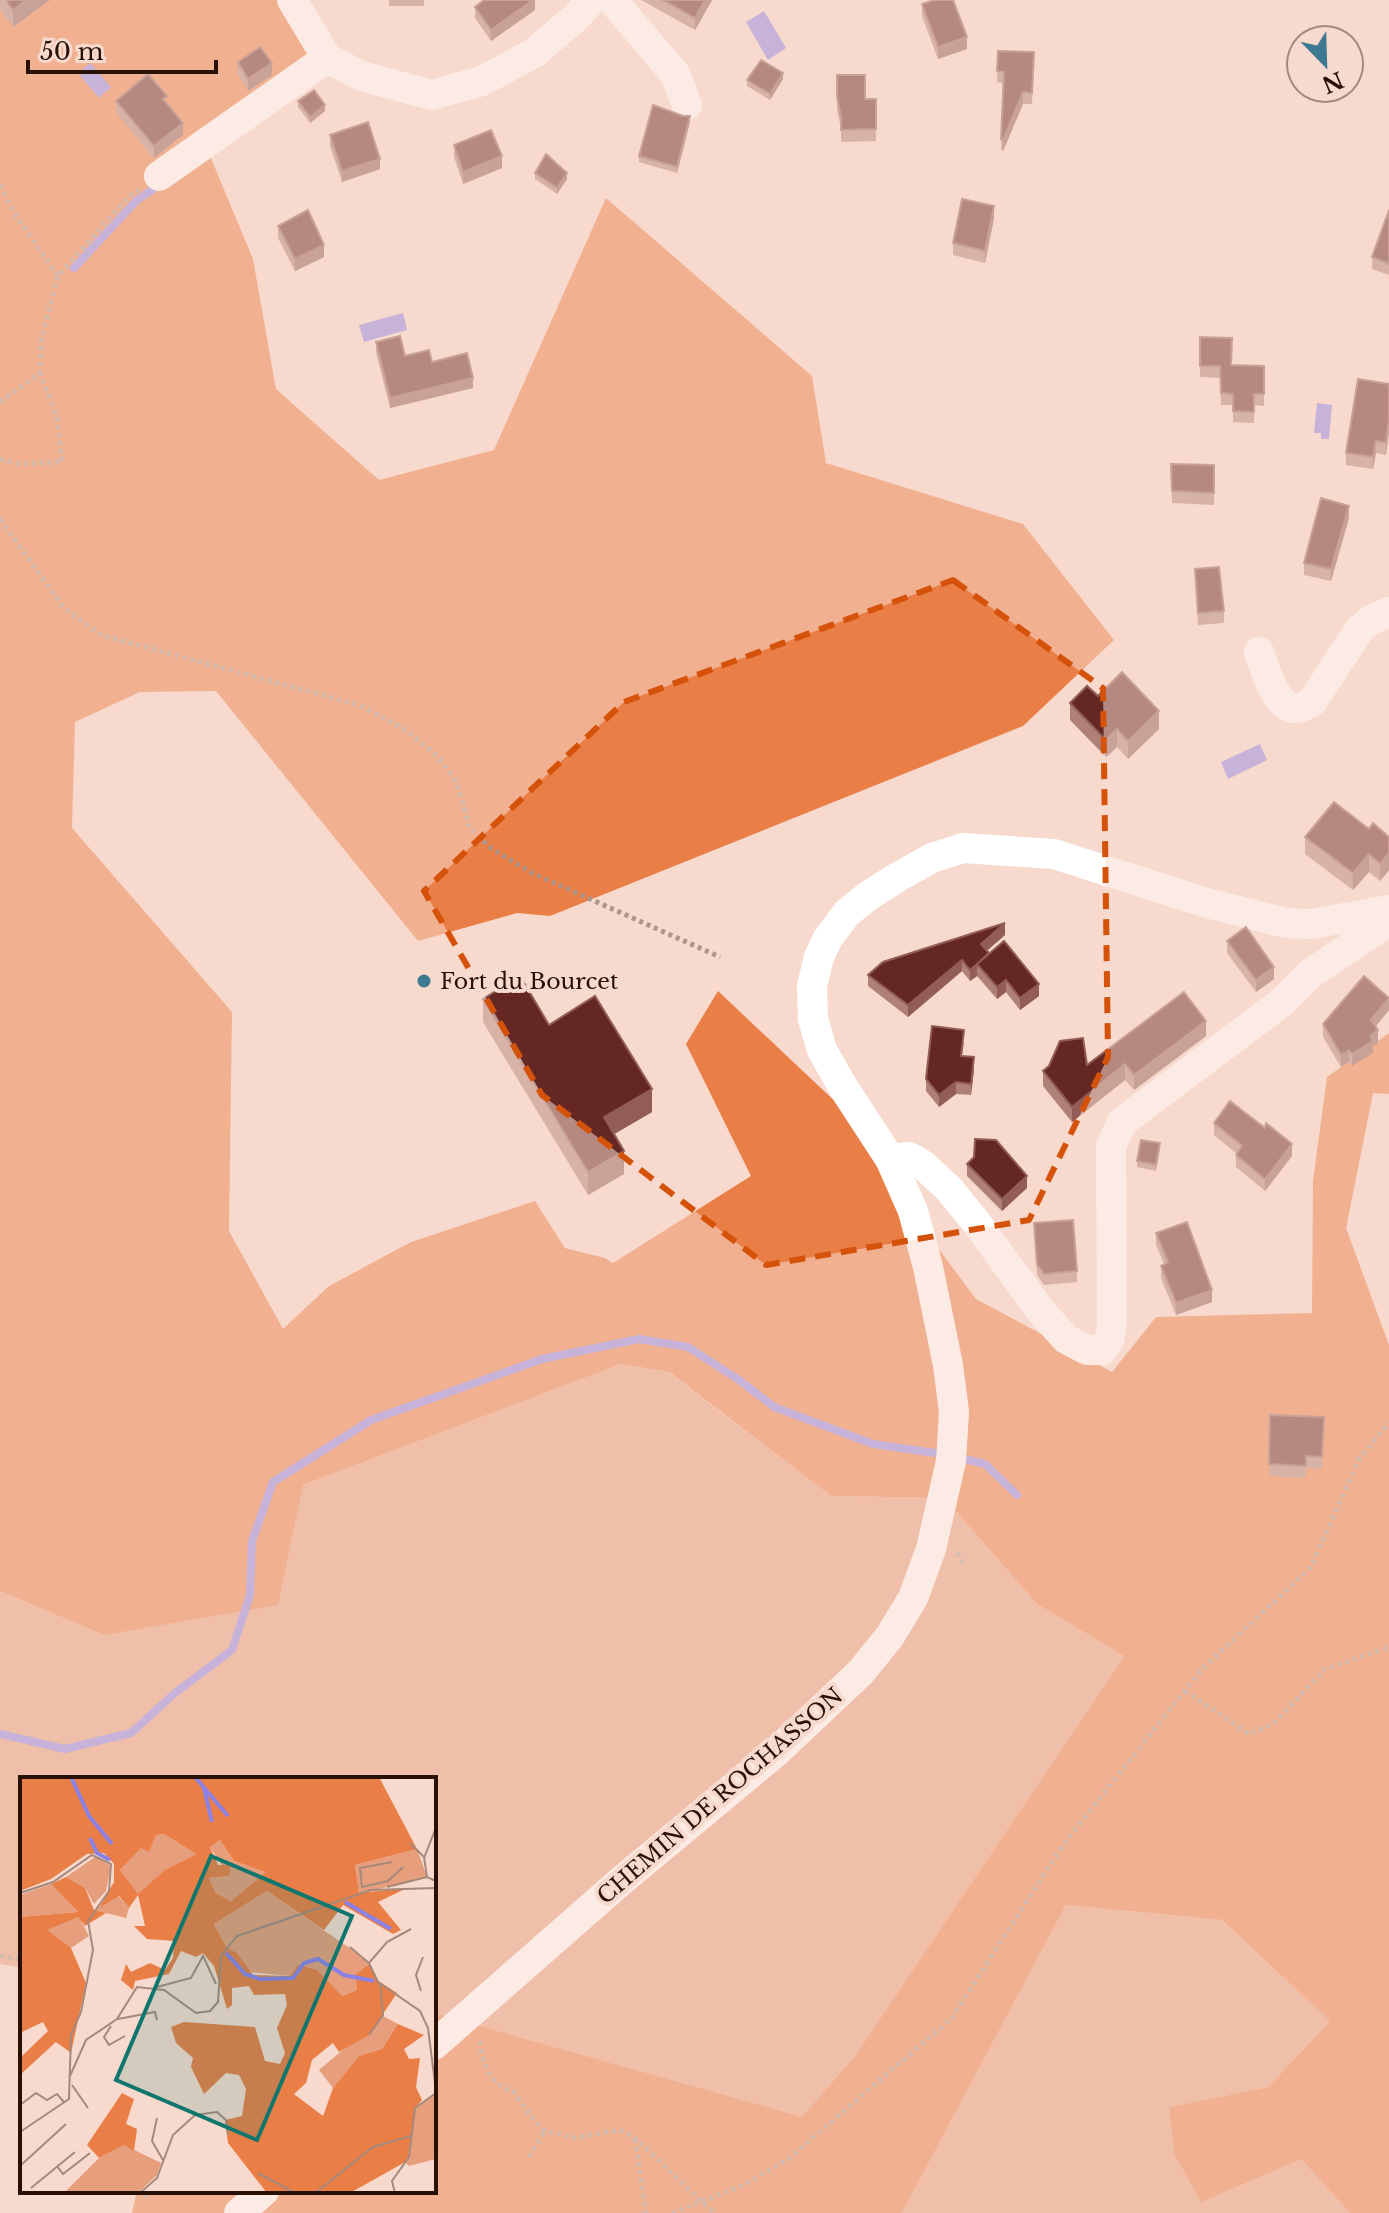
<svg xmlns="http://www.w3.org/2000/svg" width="1389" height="2213" font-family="'Libre Baskerville',serif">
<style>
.green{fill:#e69e7c}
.forest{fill:#e97f47}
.water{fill:#8c81e7}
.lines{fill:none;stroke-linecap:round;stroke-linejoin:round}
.stream{stroke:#8c81e7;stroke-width:8}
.path{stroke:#af9488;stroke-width:5;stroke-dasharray:4 4;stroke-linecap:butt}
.minor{stroke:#fff;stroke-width:30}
.wall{fill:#ae8078}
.shaded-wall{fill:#915d56}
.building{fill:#652723;stroke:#915d56;stroke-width:2}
.marked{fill:none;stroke:#d5520b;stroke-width:6;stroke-dasharray:16 10;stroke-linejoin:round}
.poi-dot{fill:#3d7991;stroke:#f7dacd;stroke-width:3}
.labels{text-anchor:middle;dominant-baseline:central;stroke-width:8;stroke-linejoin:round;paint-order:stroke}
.poi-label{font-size:22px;fill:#291005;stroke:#f7dacd;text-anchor:start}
.street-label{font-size:22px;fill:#291005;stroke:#f7dacd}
.inset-river{fill:none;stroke:#8c81e7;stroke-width:4}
.inset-road{fill:none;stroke:#a5897d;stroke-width:2}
.view{fill:#0f766e;fill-opacity:0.15;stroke:#0f766e;stroke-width:4}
.inset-edge{fill:none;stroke:#291005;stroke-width:4}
</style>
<rect width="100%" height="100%" fill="#f7dacd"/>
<g class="green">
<polygon points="621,1364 668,1372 831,1496 944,1498 1037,1604 1124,1656 855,2056 802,2118 434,2013 434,1779 22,1779 22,1968 0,1964 0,1591 104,1635 303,1485"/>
<polygon points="1066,1905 1222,1920 1330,2021 1268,2087 1169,2107 1174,2153 1301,2159 1350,2213 902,2213"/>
</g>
<polygon class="forest" points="0,0 297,0 336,60 205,144 253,259 276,389 379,480 494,450 606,198 812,376 826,463 1023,524 1114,640 1023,726 550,916 517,913 418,941 216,691 140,692 75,722 72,828 232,1012 229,1231 283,1329 329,1286 411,1242 535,1201 565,1248 605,1258 613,1263 751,1176 686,1044 718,991 842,1108 879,1169 976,1299 1112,1372 1156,1317 1312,1313 1313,1181 1327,1077 1389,1033 1389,1094 1373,1093 1346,1228 1389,1345 1389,2213 1350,2213 1301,2159 1201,2202 1174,2153 1169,2107 1268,2087 1330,2021 1222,1920 1066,1905 902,2213 132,2213 137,2191 434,2191 434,2013 802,2117 855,2056 1124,1656 1037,1604 944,1498 831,1496 669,1372 621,1364 303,1485 278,1605 104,1635 0,1591"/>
<g class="water">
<polygon points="764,11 786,48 768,60 746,22"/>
<polygon points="90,63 111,87 99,98 78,73"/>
<polygon points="403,313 407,330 364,342 359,325"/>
<polygon points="1317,403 1332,405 1329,439 1321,439 1321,433 1314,433"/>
<polygon points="1260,744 1267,760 1228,779 1221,762"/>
</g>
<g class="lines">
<g class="stream">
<polyline points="74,268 136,201 159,185"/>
<polyline points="965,1459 985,1464 1017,1495"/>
<polyline points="0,1734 65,1749 131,1733 175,1693 232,1650 250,1595 252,1541 273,1482 371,1420 542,1359 639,1339 688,1347 739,1380 774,1407 873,1444 935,1453"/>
</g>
<g class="path">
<polyline points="0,185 14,213 58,276"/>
<polyline points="0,402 40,373 41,341 58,276 129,196 139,190"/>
<polyline points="0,459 19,464 62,462 57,417 40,373"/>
<polyline points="0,519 64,608 101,635 359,705 406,730 434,753 454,777 463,802 469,828 492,849 532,873 720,957"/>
<polyline points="957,1553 965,1567"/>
<polyline points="1185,1691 1249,1734 1273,1724 1325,1669 1389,1647"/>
<polyline points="0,1956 22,1959"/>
<path d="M 480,2041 C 482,2063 490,2086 513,2091 L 533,2119 L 545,2131 L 574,2138 L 619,2130 L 634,2137 L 714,2213"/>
<polyline points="635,2139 646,2213"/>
<polyline points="529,2157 545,2131"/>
<polyline points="145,2198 147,2191"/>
<polyline points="672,2213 744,2185 788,2159 951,2019 1063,1845 1201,1670 1311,1567 1359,1459 1389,1423"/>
</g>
<g class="minor">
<polyline points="292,0 327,58 361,76 432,95 482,81 534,53 576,17 592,0"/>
<polyline points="612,0 675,74 687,105"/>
<polyline points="159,176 327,58"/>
<path d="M 1259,652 C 1264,667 1275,706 1293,708 C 1299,709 1306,705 1312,702 L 1360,629 L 1371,620 L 1389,612"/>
<polyline points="890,1159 909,1157 923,1165 949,1189 976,1222 1040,1310 1066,1339 1087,1350 1102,1350 1109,1341 1112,1324 1111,1146 1122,1122 1282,1002 1310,974 1389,921"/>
<polyline points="434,2045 621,1881 775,1753 861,1672 890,1636 913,1598 931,1549 951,1461 954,1412 948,1365 928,1267 913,1211 890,1159 843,1087 822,1050 813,1019 812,986 819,957 828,938 847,913 868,896 898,877 932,858 963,848 1054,854 1207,903 1286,923 1311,924 1389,910"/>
<polyline points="239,2213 264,2191"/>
</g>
</g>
<g class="wall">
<polygon points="0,0 50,0 13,27 0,9"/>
<rect x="389" y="0" width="35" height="6"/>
<polygon points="535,0 535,10 491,41 475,18 475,7"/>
<polygon points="641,0 712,0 695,30"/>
<polygon points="922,4 967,49 938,59 922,16"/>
<polygon points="998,51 1034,63 1032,104 1023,104 1003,151 1001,150 1001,139 1004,83 997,82"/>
<polygon points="238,62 272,75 248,91 238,74"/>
<polygon points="837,75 865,99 876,99 876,141 841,142 841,129 837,109"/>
<polygon points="783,79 770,100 747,86 747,80"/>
<polygon points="116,101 167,104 183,135 154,158 116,113"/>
<polygon points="298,101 325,111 310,123 298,107"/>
<polygon points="690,122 677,173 639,162 639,156"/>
<polygon points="330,135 380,169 342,182 330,146"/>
<polygon points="454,145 502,168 463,184 454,157"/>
<polygon points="535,173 567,179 557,194 535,179"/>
<polygon points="1389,210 1389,275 1372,269 1372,257"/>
<polygon points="994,218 985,263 953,255 953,243"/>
<polygon points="278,226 324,257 295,271 278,238"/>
<polygon points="1200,337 1231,365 1264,366 1264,406 1254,405 1254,423 1233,422 1233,405 1221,405 1220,378 1200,377"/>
<polygon points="376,342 405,356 432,362 473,388 390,408 376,352"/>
<polygon points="1389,384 1389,431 1386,455 1376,453 1373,469 1346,465 1346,453"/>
<polygon points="1171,464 1214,465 1214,505 1172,503"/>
<polygon points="1349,518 1331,581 1304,575 1304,563"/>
<polygon points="1195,569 1224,611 1224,623 1198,625"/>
<polygon points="1098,696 1159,729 1128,759 1117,747 1106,757 1070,720 1070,703"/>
<polygon points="1369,829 1389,837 1389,870 1380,881 1369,872 1353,890 1305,854 1305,837"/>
<polygon points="1005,935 986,951 1039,996 1020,1010 1006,992 997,999 977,976 970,981 962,971 908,1017 868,986 868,975"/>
<polygon points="1227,941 1274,979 1256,992 1227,953"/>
<polygon points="483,999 549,1025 652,1112 614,1134 624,1174 588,1195 483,1022"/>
<polygon points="1389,1010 1376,1026 1378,1043 1373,1046 1373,1053 1352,1066 1349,1062 1341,1067 1323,1037 1323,1024"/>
<polygon points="1206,1036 1134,1090 1125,1080 1072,1122 1043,1086 1043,1071 1087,1065"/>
<polygon points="964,1042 962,1056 974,1069 971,1095 956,1094 939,1107 926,1091 926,1079"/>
<polygon points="1214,1123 1292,1156 1265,1191 1236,1167 1236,1155 1237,1154 1214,1135"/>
<polygon points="1160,1149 1156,1171 1137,1167 1137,1161"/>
<polygon points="967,1164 1027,1188 1002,1211 967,1176"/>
<polygon points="1034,1223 1077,1271 1077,1282 1044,1285 1037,1275"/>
<polygon points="1156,1233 1212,1302 1176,1315 1161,1278 1161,1266 1164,1264 1156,1245"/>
<polygon points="1270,1415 1324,1417 1322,1469 1306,1468 1306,1478 1269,1476"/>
</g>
<g class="shaded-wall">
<polygon points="26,0 50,0 13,27 13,10"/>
<polygon points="533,0 535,0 535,10 491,41 491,30"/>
<polygon points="705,0 712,0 695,30 695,18"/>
<polygon points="967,37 967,49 938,59 938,47"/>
<polygon points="272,63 272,75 248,91 248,79"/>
<polygon points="783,73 783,79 770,100 770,94"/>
<polygon points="1023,92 1023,104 1003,151 1003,140"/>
<polygon points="325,105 325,111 310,123 310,117"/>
<polygon points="690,116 690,122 677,173 677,167"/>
<polygon points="183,123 183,135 154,158 154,146"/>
<polygon points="502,156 502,168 463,184 463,172"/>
<polygon points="380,159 380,169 342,182 342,171"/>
<polygon points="567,173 567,179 557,194 557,188"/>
<polygon points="994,206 994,218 985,263 985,251"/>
<polygon points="324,245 324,257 295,271 295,259"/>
<polygon points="473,378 473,388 390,408 390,398"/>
<polygon points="1389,419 1389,431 1386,455 1386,443"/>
<polygon points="1376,441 1376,453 1373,469 1373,457"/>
<polygon points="1349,506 1349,518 1331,581 1331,569"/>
<polygon points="1159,711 1159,729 1128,759 1128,741"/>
<polygon points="1117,729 1117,747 1106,757 1106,740"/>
<polygon points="1389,853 1389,870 1380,881 1380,864"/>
<polygon points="1369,854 1369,872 1353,890 1353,873"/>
<polygon points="1005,923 1005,935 981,956 981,944"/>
<polygon points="962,960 962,971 908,1017 908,1005"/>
<polygon points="977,964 977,976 970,981 970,970"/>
<polygon points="1274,967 1274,979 1256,992 1256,980"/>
<polygon points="1006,980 1006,992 997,999 997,987"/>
<polygon points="1039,984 1039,996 1020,1010 1020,998"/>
<polygon points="1389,998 1389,1010 1371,1032 1371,1020"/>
<polygon points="1206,1021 1206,1036 1134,1090 1134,1075"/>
<polygon points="1378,1030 1378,1043 1373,1046 1373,1053 1352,1066 1352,1054 1370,1036"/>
<polygon points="1349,1050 1349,1062 1341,1067 1341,1055"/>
<polygon points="974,1057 974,1069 971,1095 971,1084"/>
<polygon points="1125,1064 1125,1080 1072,1122 1072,1107"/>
<polygon points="956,1082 956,1094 939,1107 939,1095"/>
<polygon points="652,1089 652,1112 604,1140 604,1117"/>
<polygon points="1292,1144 1292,1156 1265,1191 1265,1179"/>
<polygon points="624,1151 624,1174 588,1195 588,1172"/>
<polygon points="1027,1176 1027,1188 1002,1211 1002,1199"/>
<polygon points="1212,1290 1212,1302 1176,1315 1176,1303"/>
</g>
<g class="building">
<polygon points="6,0 26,0 13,10"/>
<polygon points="484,0 533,0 491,30 475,7"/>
<polygon points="663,0 705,0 695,18"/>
<polygon points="934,0 953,0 967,37 938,47 922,4"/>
<polygon points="260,47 272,63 248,79 238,62"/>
<polygon points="998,51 1034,52 1032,93 1023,92 1003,140 1001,139 1004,72 997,71"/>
<polygon points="761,60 783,73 770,94 747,80"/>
<polygon points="148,74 167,96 163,99 183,123 154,146 116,101"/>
<polygon points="837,75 865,75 865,99 876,99 876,129 841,130 841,117 837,97"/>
<polygon points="314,90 325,105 310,117 298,101"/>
<polygon points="653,105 683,116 690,116 677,167 639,156"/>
<polygon points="368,122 380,159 342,171 330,135"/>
<polygon points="491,130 502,156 463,172 454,145"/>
<polygon points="546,154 567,173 557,188 535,173"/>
<polygon points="962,199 994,206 985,251 953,243"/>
<polygon points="308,210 324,245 295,259 278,226"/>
<polygon points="1389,210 1389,264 1372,257"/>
<polygon points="400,336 405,356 429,350 432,362 467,353 473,378 390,398 376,342"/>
<polygon points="1200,337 1232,338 1231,365 1264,366 1264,394 1254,394 1254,412 1233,411 1233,394 1221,393 1220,366 1200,366"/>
<polygon points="1358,379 1389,384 1389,419 1386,443 1376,441 1373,457 1346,453"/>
<polygon points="1171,464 1214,465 1214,493 1172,491"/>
<polygon points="1321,498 1349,506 1331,569 1304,563"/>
<polygon points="1219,567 1224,611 1198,613 1195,569"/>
<polygon points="1122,672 1159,711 1128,741 1117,729 1106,740 1070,703 1087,686 1098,696"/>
<polygon points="1334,802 1369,829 1373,823 1389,837 1389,853 1380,864 1369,854 1353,873 1305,837"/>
<polygon points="1005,923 981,944 989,953 977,964 970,970 962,960 908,1005 868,975 883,962"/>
<polygon points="1246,927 1274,967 1256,980 1227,941"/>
<polygon points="1004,941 1039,984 1020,998 1006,980 997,987 977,964"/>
<polygon points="520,976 549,1025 595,996 652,1089 604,1117 624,1151 588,1172 483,999"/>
<polygon points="1364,976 1389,998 1371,1020 1378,1030 1370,1036 1373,1041 1352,1054 1349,1050 1341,1055 1323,1024"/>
<polygon points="1184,992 1206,1021 1134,1075 1125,1064 1072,1107 1043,1071 1049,1066 1060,1041 1083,1038 1087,1065"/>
<polygon points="932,1026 964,1030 961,1056 974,1057 971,1084 956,1082 939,1095 926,1079"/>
<polygon points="1230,1101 1265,1128 1266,1123 1292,1144 1265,1179 1236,1155 1242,1146 1214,1123"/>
<polygon points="975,1139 996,1140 1027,1176 1002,1199 967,1164 974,1157"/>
<polygon points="1141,1140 1160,1143 1156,1165 1137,1161"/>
<polygon points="1073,1220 1077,1271 1044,1274 1037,1264 1034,1223"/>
<polygon points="1187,1222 1212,1290 1176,1303 1161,1266 1168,1262 1156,1233"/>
<polygon points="1270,1415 1324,1417 1322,1457 1306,1456 1306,1466 1269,1464"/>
</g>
<path d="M0 0H1389V2213H0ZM 953,580 L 1103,688 L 1108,1057 L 1029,1220 L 766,1265 L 542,1095 L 424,891 L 624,702 Z" fill="#f7dacd" fill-opacity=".55" fill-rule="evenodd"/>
<path class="marked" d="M 953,580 L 1103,688 L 1108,1057 L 1029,1220 L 766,1265 L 542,1095 L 424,891 L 624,702 Z"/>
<circle class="poi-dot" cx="424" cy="981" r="8"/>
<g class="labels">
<g class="poi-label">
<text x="440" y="981">Fort du Bourcet</text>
</g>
<g class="street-label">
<text transform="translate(720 1796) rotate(-41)">CHEMIN DE ROCHASSON</text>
</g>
</g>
<g transform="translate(20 1777)">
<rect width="416" height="416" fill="#f7dacd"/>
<path d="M 144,57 L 178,77 L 118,118 L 100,93 L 121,70 L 130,71 L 136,58 ZM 200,63 L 214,84 L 247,95 L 211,124 L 196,116 L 189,101 L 209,99 L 190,70 ZM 397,72 L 407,100 L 339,117 L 335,88 ZM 75,80 L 91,89 L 86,114 L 74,127 L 65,111 L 46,100 ZM 31,107 L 58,135 L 0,140 L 0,118 ZM 247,114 L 344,181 L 350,187 L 337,213 L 322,219 L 270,199 L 228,195 L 217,176 L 206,171 L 194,147 ZM 98,119 L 109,131 L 106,141 L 74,133 ZM 59,140 L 69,159 L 51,171 L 31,161 L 27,153 L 32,148 ZM 363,239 L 378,247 L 362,272 L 339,279 L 313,311 L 299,293 ZM 416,316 L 416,382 L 389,389 L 385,385 L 395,331 ZM 104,368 L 141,386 L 137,398 L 118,416 L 44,416 L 79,381 Z" fill="#e69e7c"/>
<path d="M 0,0 L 49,0 L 62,26 L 51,0 L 359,0 L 397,72 L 335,88 L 339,116 L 387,111 L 358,125 L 381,153 L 373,157 L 323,128 L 304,153 L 247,114 L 194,147 L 206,170 L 217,176 L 233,198 L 270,199 L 278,188 L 297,193 L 322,219 L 337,213 L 336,197 L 350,187 L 357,203 L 377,216 L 349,258 L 319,275 L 313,266 L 292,283 L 286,306 L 274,317 L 303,339 L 313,311 L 339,279 L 362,272 L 378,247 L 404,258 L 384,272 L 389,282 L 400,281 L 396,310 L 402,323 L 395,331 L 387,384 L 330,416 L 247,416 L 208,366 L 205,343 L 222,339 L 226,312 L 219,298 L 206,296 L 184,317 L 171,290 L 173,281 L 156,266 L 151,250 L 164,245 L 235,250 L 245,284 L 260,287 L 265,276 L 257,251 L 267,228 L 265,217 L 234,218 L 229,209 L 212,211 L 212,228 L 207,232 L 194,189 L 183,176 L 176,180 L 161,174 L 149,197 L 115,204 L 113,213 L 101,203 L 106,187 L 111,195 L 130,186 L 145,193 L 153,181 L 154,164 L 127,162 L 114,149 L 125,149 L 118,118 L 109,131 L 99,119 L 79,131 L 94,105 L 94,87 L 84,76 L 67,77 L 31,102 L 0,114 ZM 144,57 L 177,77 L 145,93 L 118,117 L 100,93 L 121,71 L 129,75 L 136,58 ZM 200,63 L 214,84 L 246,95 L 211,124 L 196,116 L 189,101 L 209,99 L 210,94 L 210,88 L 198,88 L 190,70 ZM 46,100 L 65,111 L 74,133 L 86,136 L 65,149 L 58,140 L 27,153 L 51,171 L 66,206 L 51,276 L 36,265 L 0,298 L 0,281 L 28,254 L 23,245 L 0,256 L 0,140 L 58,135 L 31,107 ZM 102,316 L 114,322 L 106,347 L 117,352 L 114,374 L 104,368 L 79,381 L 67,368 Z" fill="#e97f47" fill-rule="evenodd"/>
<path class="inset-river" d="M 51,0 L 69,39 L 92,67M 175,0 L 208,39M 184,11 L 192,45M 70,61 L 77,76 L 90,83M 325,125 L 371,152M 206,176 L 225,197 L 240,202 L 273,201 L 284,186 L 298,182 L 324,198 L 354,204"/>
<path class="inset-road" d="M 390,66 L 404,80 L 407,100M 404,81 L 415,53M 372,85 L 340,91 L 342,110 L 368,104 L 383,90M 367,110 L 407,100 L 416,104M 0,116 L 33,105 L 72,78 L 91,87 L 89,114 L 68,144 L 73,173 L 61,235 L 51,258 L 49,322 L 0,355M 330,170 L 349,186 L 358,205 L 400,234 L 408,251 L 416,314M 349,186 L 367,165 L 391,152M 137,210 L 171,201 L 183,179 L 196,207M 401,214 L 396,198 L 403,180M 98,242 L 135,235 L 137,243M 91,249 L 84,260 L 89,268 L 105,259M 349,258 L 363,238 L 360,206M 50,299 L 66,263 L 97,242 L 117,210 L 144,213 L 176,236 L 190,234 L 198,225 L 201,179 L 217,159 L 351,113 L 416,111M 52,308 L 68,331M 0,328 L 16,316 L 27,323 L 37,317 L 44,325M 137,341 L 132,364 L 143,383M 0,389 L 46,347M 37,389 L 43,397 L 70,376M 238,396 L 275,416M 11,411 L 55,375M 120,416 L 137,401 L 153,358 L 175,338 L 197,335 L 206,343 L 208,358M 295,416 L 353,370 L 391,359M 375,416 L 372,404 L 389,380 L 395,331 L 416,316"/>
<path class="view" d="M 191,79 L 332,139 L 237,363 L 96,303 Z"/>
<rect width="416" height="416" class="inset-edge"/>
</g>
<g transform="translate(1325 64) rotate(157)"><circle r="38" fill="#f7dacd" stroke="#a5897d" stroke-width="2"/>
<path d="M0-6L14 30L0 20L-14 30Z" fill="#3d7991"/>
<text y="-12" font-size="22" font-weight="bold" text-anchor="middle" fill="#291005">N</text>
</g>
<path d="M28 60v12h188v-12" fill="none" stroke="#291005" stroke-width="4"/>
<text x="40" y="60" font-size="24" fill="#291005" stroke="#f7dacd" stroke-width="6" paint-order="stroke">50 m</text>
</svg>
